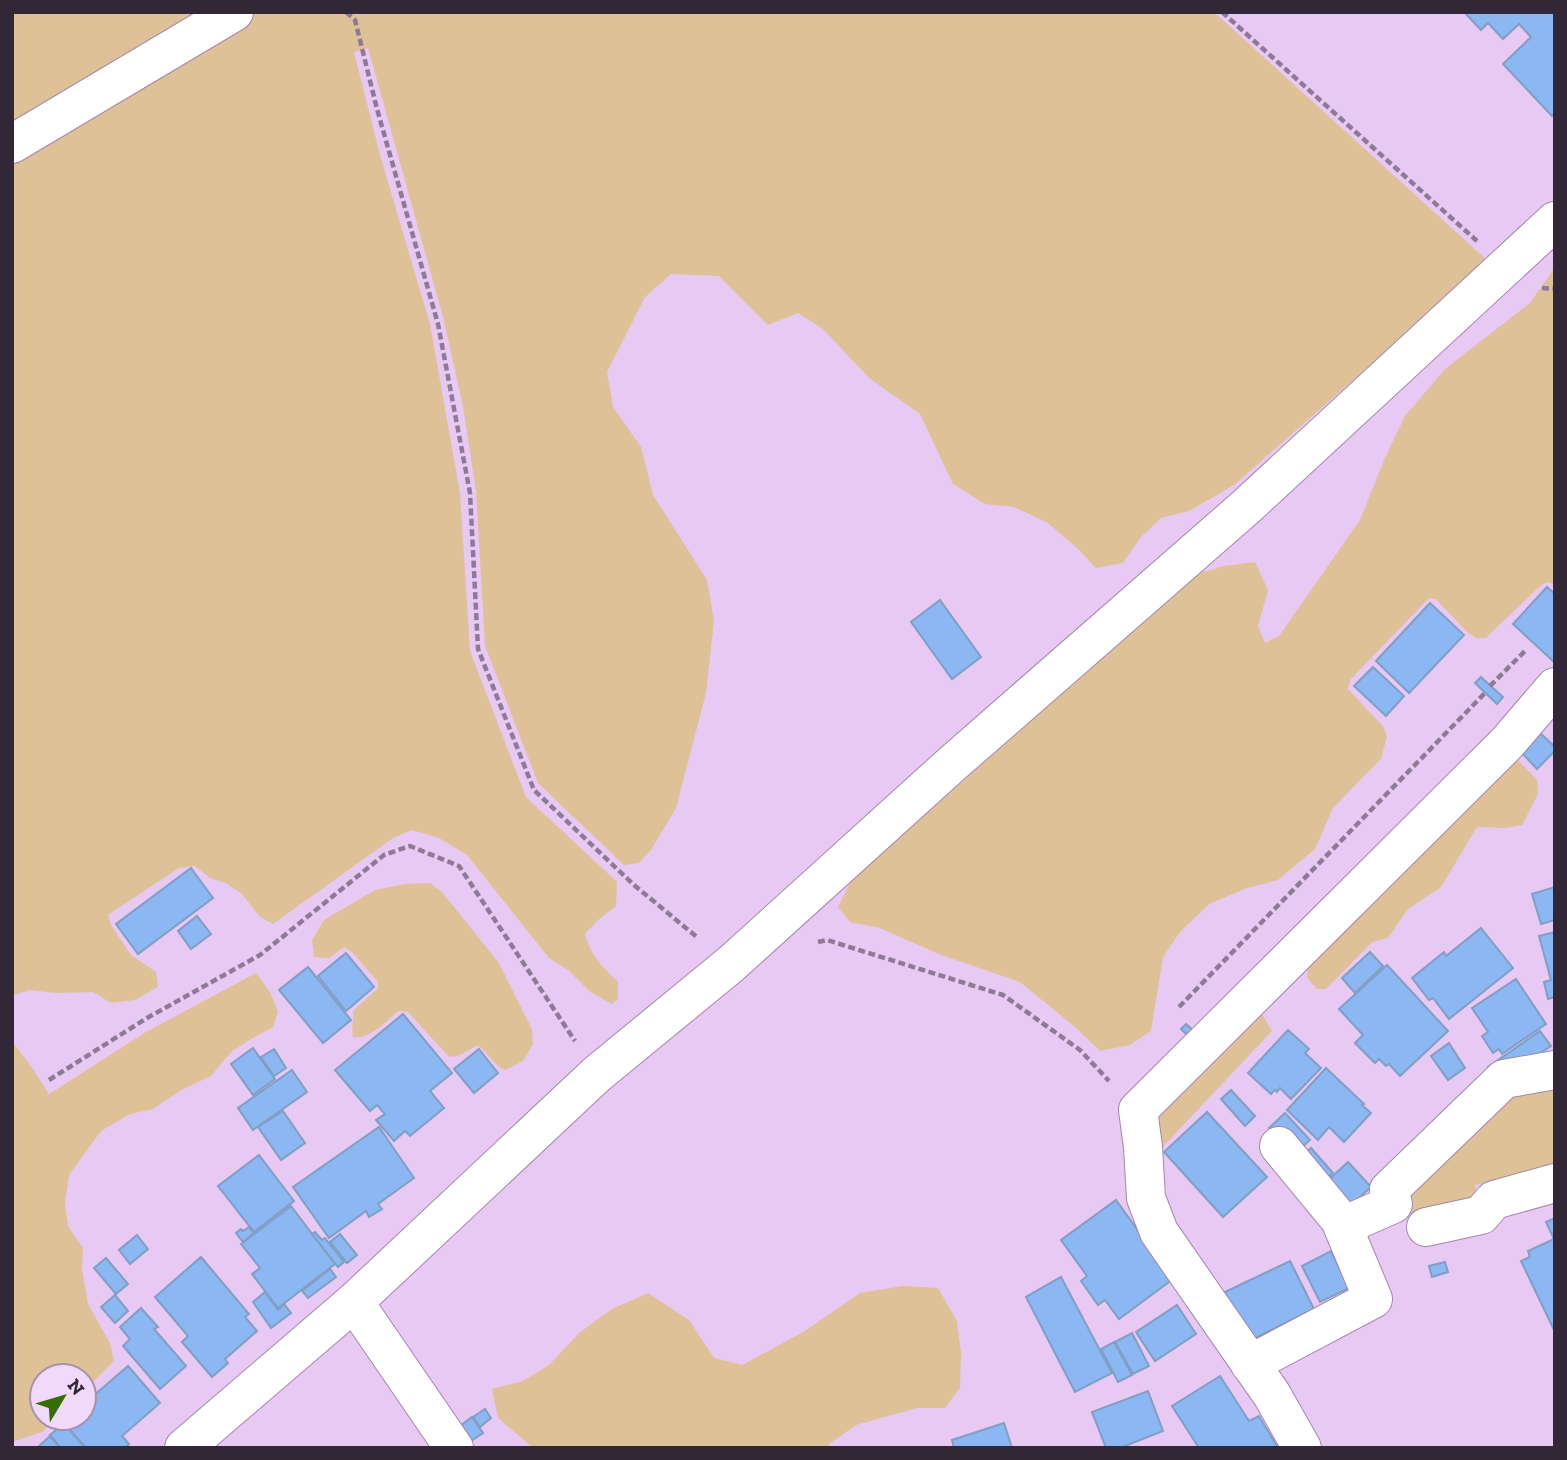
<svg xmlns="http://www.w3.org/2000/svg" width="1567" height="1460" font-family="'Zilla Slab',serif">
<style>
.green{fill:#dfc197}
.building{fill:#8bb7f2;stroke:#819ec4;stroke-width:2}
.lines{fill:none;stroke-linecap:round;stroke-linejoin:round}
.minor-casing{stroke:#a387ae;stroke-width:40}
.path{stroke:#8e7a97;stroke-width:4.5;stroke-dasharray:7 3.5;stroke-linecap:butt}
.minor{stroke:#fff;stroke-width:38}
</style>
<rect width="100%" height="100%" fill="#e7c9f3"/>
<g class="green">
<path d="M 12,12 L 1214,12 L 1488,261 L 1234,485 L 1189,511 L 1161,518 L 1141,537 L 1123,563 L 1096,568 L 1078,549 L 1048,523 L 1014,507 L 985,504 L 953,484 L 920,414 L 869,378 L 823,329 L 798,313 L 768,325 L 719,276 L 671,274 L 645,297 L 607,372 L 613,407 L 641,447 L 653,495 L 707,580 L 714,621 L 706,693 L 676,808 L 651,850 L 639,863 L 624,865 L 538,783 L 485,646 L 476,491 L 463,406 L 443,317 L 368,48 L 354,52 L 380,155 L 430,324 L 460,493 L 470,651 L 526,797 L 617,882 L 616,906 L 598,920 L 585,934 C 591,956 602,966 618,982 L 618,999 L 612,1004 L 590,992 L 568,970 L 549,958 L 467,855 L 439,838 L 412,830 L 393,838 L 273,924 L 260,917 L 242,894 L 226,883 L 210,878 L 195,866 L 179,868 L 108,915 L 111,925 L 131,955 L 156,972 L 158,987 L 135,1000 L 111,1003 L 93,992 L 57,993 L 29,990 L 12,996 Z"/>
<polygon points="1555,267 1555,584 1546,582 1538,588 1486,638 1476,638 1466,631 1436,599 1429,598 1350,680 1348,689 1383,726 1387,736 1381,759 1333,808 1315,849 1278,880 1247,888 1209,904 1180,932 1163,957 1151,1031 1130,1045 1100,1051 1075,1027 1020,982 941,955 880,928 850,922 838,907 851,881 1194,575 1224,566 1255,562 1268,590 1258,626 1265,643 1279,636 1360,520 1384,460 1405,416 1445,369 1530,303"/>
<polygon points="1517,759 1537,780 1538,794 1522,825 1506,828 1477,827 1441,887 1408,909 1388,938 1372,942 1326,989 1317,989 1307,978 1309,961"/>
<path d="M 430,883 L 442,892 L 499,963 L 532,1029 L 533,1044 L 523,1061 L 505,1070 C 494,1065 487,1052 478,1045 L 458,1056 L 449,1057 L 408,1012 L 399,1011 C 386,1021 369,1040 353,1037 C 351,1027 354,1020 353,1011 L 378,988 L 378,982 L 352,952 L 344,947 L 329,958 L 314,957 L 312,940 L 324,920 L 375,890 L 405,884 Z"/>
<polygon points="256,973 270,992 278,1011 273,1027 251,1039 231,1052 211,1076 183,1089 153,1109 130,1114 101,1131 69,1175 65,1203 68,1226 83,1248 82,1270 88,1304 110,1343 114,1361 84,1391 84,1376 42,1376 42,1418 56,1418 42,1432 12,1442 12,1041 33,1069 49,1094 146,1032"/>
<polygon points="1253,1013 1262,1014 1272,1031 1158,1152 1155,1111"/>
<polygon points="1555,1078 1555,1168 1475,1185 1478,1202 1412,1219 1405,1190 1503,1093"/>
<polygon points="903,1286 938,1288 957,1321 961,1354 960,1388 945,1408 917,1408 856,1425 829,1444 829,1448 533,1448 498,1418 492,1389 523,1381 549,1365 579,1333 612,1309 648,1293 689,1320 714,1358 742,1365 805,1331 860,1293"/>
</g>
<g class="building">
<polygon points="1464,12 1555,12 1555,113 1552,116 1503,64 1531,37 1519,24 1503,39 1488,23 1481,30"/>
<polygon points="1547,587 1555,594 1555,663 1513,624"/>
<polygon points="940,600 981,657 952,679 911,622"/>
<polygon points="1430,603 1464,635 1409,693 1376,661"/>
<polygon points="1373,667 1404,696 1386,716 1354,686"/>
<polygon points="1481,677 1503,697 1497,704 1475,683"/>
<polygon points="1539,732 1555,747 1555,751 1537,769 1520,751"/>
<polygon points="191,868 213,898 138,954 116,924"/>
<polygon points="1555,887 1555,920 1541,924 1532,894"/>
<polygon points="197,916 211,934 191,949 178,931"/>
<polygon points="1481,928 1513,968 1449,1019 1433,998 1429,1000 1412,978 1444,952 1446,956"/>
<polygon points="1555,932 1555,997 1548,999 1544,982 1551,980 1539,936"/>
<polygon points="1370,952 1383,966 1355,993 1342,978"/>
<polygon points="346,953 374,987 346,1011 318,976"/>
<polygon points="1387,965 1448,1031 1400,1076 1389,1064 1386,1066 1379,1059 1375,1063 1355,1043 1363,1035 1339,1009"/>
<polygon points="308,967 351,1020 323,1043 279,990"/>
<polygon points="1516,979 1546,1024 1502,1054 1499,1049 1493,1053 1482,1036 1488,1032 1472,1008"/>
<polygon points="403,1014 452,1073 430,1091 444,1108 410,1136 405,1131 394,1141 376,1120 385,1114 377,1105 370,1111 335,1070"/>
<polygon points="1186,1024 1195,1032 1189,1037 1181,1029"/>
<polygon points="1288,1030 1309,1049 1305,1053 1321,1068 1291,1099 1280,1088 1277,1092 1275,1090 1271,1094 1248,1073"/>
<polygon points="1540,1031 1551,1046 1524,1064 1494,1075 1488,1067"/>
<polygon points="1449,1043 1465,1068 1448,1080 1431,1056"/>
<polygon points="253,1048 275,1079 253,1095 231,1064"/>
<polygon points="274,1049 286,1068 274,1076 261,1057"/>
<polygon points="479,1049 498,1073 474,1093 454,1069"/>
<polygon points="1326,1068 1364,1104 1362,1105 1371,1113 1344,1142 1329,1127 1318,1140 1287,1110"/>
<polygon points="292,1070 307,1092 253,1130 238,1108"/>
<polygon points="1231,1090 1255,1116 1245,1126 1221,1099"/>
<polygon points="283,1111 305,1143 281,1160 258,1127"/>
<polygon points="1207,1112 1267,1177 1223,1217 1164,1152"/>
<polygon points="1285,1113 1310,1140 1293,1155 1269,1128"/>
<polygon points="379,1127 414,1178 378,1204 382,1209 369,1217 366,1211 329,1238 293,1187"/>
<polygon points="1311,1148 1333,1173 1321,1184 1299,1159"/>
<polygon points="259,1155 294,1201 254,1232 218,1186"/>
<polygon points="1348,1162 1371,1187 1346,1210 1323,1185"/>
<polygon points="1116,1200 1173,1279 1119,1319 1105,1300 1098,1305 1081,1281 1087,1276 1061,1240"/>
<polygon points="291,1206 335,1264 278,1308 252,1274 260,1268 241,1244"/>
<polygon points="1555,1218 1555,1332 1521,1261 1530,1257 1528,1251 1554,1239 1546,1222"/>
<polygon points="249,1227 254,1233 243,1242 236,1233 241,1229 243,1231"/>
<polygon points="315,1232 322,1240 325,1238 344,1262 338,1267 312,1234"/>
<polygon points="340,1234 357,1255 347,1263 330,1242"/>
<polygon points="137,1235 148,1249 130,1264 119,1250"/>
<polygon points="1331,1251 1349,1288 1320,1302 1302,1266"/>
<polygon points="201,1257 249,1314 245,1317 257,1331 225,1359 228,1363 212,1377 182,1342 188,1336 155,1297"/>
<polygon points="106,1258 128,1284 116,1294 94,1268"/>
<polygon points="1290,1261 1314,1309 1249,1341 1225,1292"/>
<polygon points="1445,1262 1448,1272 1432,1277 1429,1266"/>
<polygon points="330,1269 336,1277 308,1298 302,1291"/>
<polygon points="1061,1277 1112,1373 1075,1392 1026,1297"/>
<polygon points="265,1292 278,1310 284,1304 291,1313 271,1328 253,1302"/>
<polygon points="115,1295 128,1311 115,1323 101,1307"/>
<polygon points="1177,1305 1196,1334 1155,1361 1136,1332"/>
<polygon points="141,1308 158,1327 154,1329 186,1366 160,1389 123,1346 130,1339 120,1327"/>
<polygon points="1132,1333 1149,1366 1133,1374 1115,1342"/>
<polygon points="1114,1342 1132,1375 1118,1382 1101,1349"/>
<polygon points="128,1366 160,1403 122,1436 129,1444 125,1448 86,1448 63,1422 68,1418 84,1418 84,1404"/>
<polygon points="1220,1376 1249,1421 1259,1416 1278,1448 1199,1448 1172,1406"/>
<polygon points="1148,1391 1163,1431 1120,1448 1106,1448 1092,1412"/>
<polygon points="485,1409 491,1418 480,1427 473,1417"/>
<polygon points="472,1417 483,1433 467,1444 456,1429"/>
<polygon points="64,1423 85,1448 61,1448 50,1435"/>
<polygon points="1004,1423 1012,1448 954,1448 952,1440"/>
<polygon points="50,1436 60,1448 37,1448"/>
</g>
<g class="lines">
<g class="minor-casing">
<g id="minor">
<polyline points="12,144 234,12"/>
<polyline points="1343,1226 1393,1204 1389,1190 1504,1079 1555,1070"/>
<polyline points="1426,1227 1481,1215 1494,1200 1555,1183"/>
<polyline points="354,1302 454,1448"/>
<polyline points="1250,1364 1373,1299 1340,1220 1279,1146"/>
<polyline points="184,1448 354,1302 597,1074 731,964 953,763 1247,506 1555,221"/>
<polyline points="1302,1448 1272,1395 1159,1232 1146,1198 1143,1147 1138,1110 1507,743 1555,687"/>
</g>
</g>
<g class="path">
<polyline points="346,12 355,20 377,109 438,324 470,493 478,649 534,790 634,885 698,938"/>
<polyline points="1222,12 1477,241"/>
<polyline points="1542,288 1555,289"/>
<polyline points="1490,686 1526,650"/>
<polyline points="818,942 827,940 1003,995 1080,1050 1109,1081"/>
<polyline points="1179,1007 1485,693"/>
<polyline points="49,1080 147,1018 260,955 384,855 410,846 459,866 575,1041"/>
</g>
<use href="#minor" class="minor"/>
</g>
<rect width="1567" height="1460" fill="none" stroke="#322737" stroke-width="28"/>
<g transform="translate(63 1397) rotate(52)"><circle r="33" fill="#f1d9fb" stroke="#a592ad" stroke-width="2"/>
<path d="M0-5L12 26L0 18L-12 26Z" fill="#326e00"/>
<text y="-10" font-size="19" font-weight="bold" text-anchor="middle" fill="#322737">N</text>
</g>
</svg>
